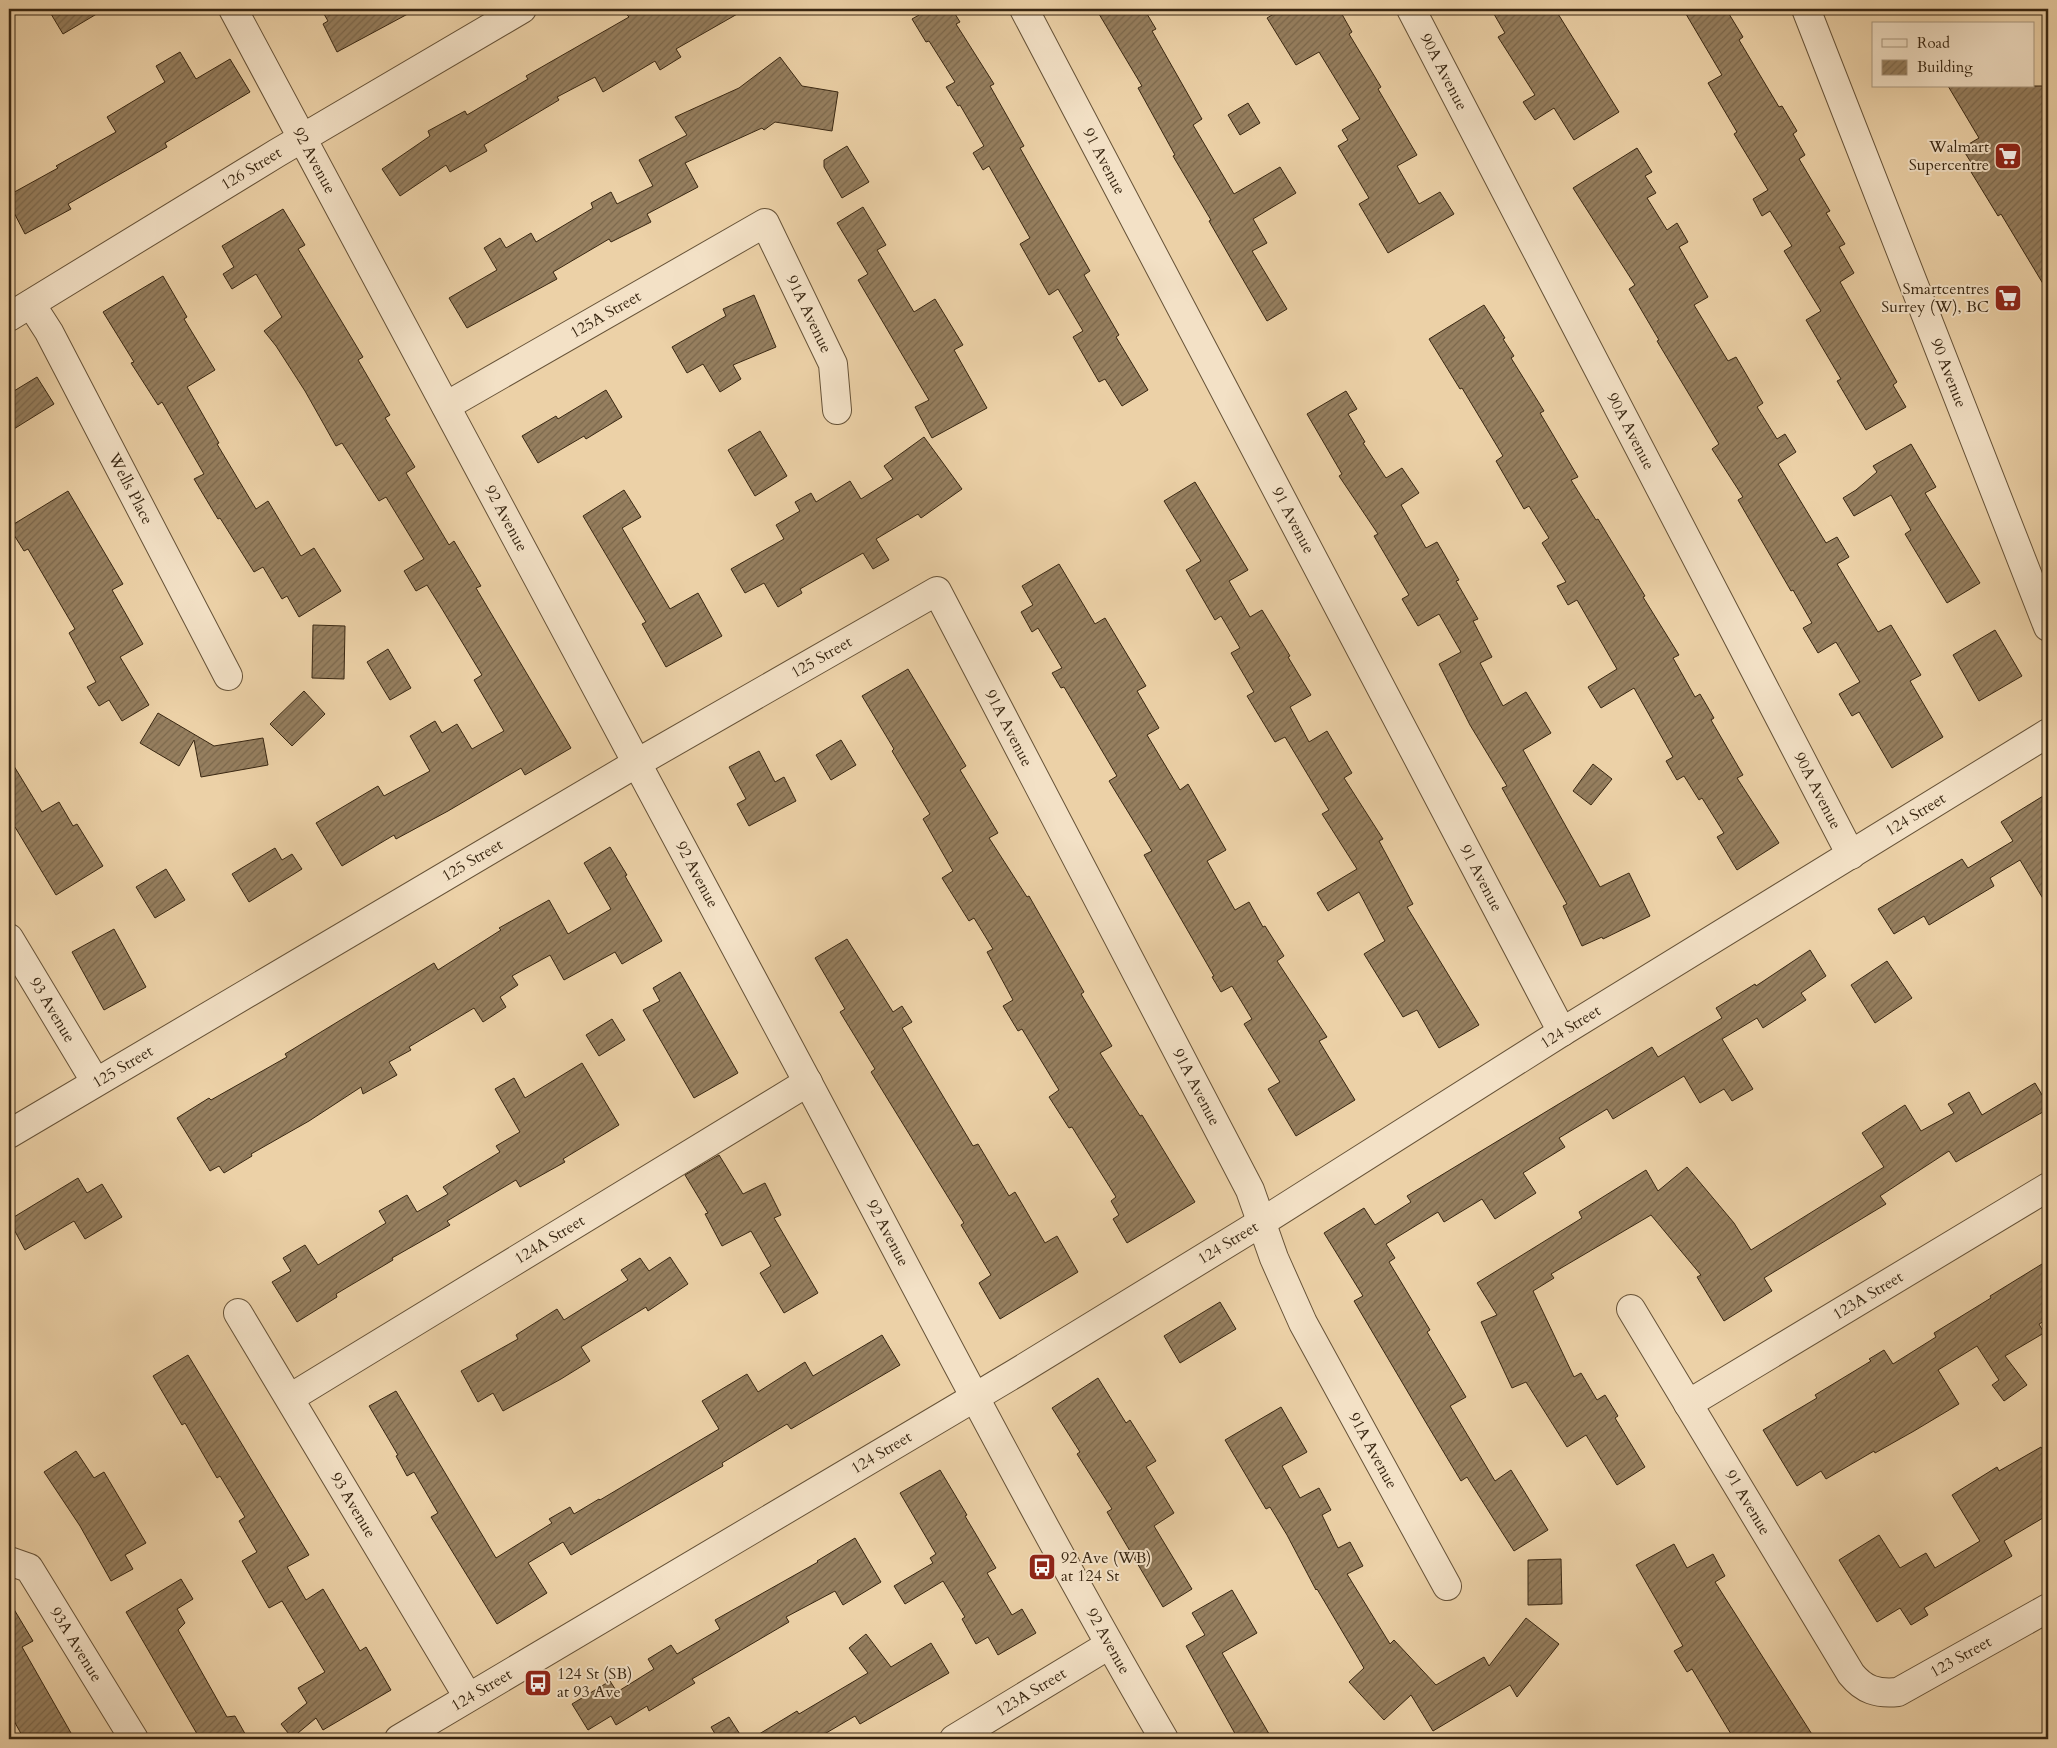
<svg xmlns="http://www.w3.org/2000/svg" width="2057" height="1748" font-family="Cardo,serif">
<style>
.building{fill:url(#building-hatch);stroke:#392712}
.lines{fill:none;stroke-linecap:round;stroke-linejoin:round}
.minor-casing{stroke:#665237;stroke-width:30}
.minor{stroke:#f3e1c6;stroke-width:28}
.labels{text-anchor:middle;dominant-baseline:central;stroke-width:4;stroke-linejoin:round;paint-order:stroke}
.street-label{font-size:16px;fill:#392712;stroke:#f3e1c6}
.poi-label{font-size:16px;fill:#392712;stroke:#f3e1c6;text-anchor:end}
</style>
<defs>
<pattern id="building-hatch" width="6" height="6" patternUnits="userSpaceOnUse" patternTransform="scale(1.25)"><rect width="6" height="6" fill="#967f5f"/><path d="M-1 1l2-2M0 6l6-6M5 7l2-2" fill="none" stroke="#7b684d"/></pattern>
</defs>
<rect width="100%" height="100%" fill="#ecd1a7"/>
<filter id="stains"><feTurbulence type="fractalNoise" baseFrequency=".004" numOctaves="4"/><feColorMatrix values="0 0 0 0 .2 0 0 0 0 .09 0 0 0 0 .02 0 0 0 .5 -.17"/></filter>
<radialGradient id="worn" r=".72"><stop offset=".6" stop-color="#630" stop-opacity="0"/><stop offset="1" stop-color="#630" stop-opacity=".3"/></radialGradient>
<g class="building">
<polygon points="48,9 105,9 63,34"/>
<polygon points="321,9 417,9 337,52 323,24 328,21"/>
<polygon points="637,9 746,9 676,49 681,57 660,70 655,61 603,92 595,77 557,97 559,100 484,145 487,151 450,172 446,165 400,196 382,169 430,136 428,131 465,111 467,115 528,79 526,76 629,17 627,15"/>
<polygon points="915,9 952,9 960,22 956,24 994,84 990,86 1024,146 1020,148 1090,271 1084,275 1119,335 1116,337 1148,390 1122,406 1105,379 1099,382 1073,337 1083,331 1058,289 1049,295 1020,244 1030,238 989,166 983,170 973,153 984,146 960,105 958,106 946,87 955,82 929,41 926,42 912,19 919,15"/>
<polygon points="1096,9 1144,9 1156,29 1152,31 1202,119 1193,125 1234,194 1280,167 1296,193 1253,219 1267,243 1252,251 1287,309 1267,321 1209,221 1211,220 1173,156 1175,155 1138,88 1142,86"/>
<polygon points="1282,9 1339,9 1352,32 1349,34 1381,87 1378,89 1417,155 1397,166 1419,204 1440,192 1454,214 1388,253 1359,204 1369,198 1338,146 1348,140 1342,130 1360,119 1319,52 1296,65 1267,18"/>
<polygon points="1491,9 1555,9 1619,112 1574,140 1554,108 1535,120 1523,102 1535,95 1498,37 1505,33"/>
<polygon points="1683,9 1726,9 1743,37 1739,40 1779,107 1782,106 1797,131 1793,134 1805,155 1799,159 1830,211 1826,213 1845,244 1839,247 1854,273 1840,282 1897,382 1893,385 1906,407 1866,430 1837,381 1841,379 1806,320 1821,311 1784,251 1792,246 1770,211 1762,216 1753,199 1768,190 1734,134 1737,132 1708,83 1722,75"/>
<polygon points="180,52 196,79 230,59 250,92 165,143 167,147 68,204 71,209 25,234 9,203 9,195 58,168 56,166 116,132 107,117 165,82 156,66"/>
<polygon points="780,57 802,86 838,92 832,131 775,122 764,130 762,128 685,163 698,187 647,214 651,222 611,242 609,239 553,272 557,279 467,328 449,298 497,270 484,248 500,238 506,248 531,233 536,242 593,208 591,203 611,192 617,204 653,186 639,160 687,135 675,117 739,88"/>
<polygon points="1948,86 2048,86 2048,292 2001,214 1998,216 1968,167 1972,164 1962,148 1979,138"/>
<polygon points="1248,103 1260,123 1240,135 1228,115"/>
<polygon points="847,146 869,182 842,198 824,167 824,160"/>
<polygon points="1637,148 1652,172 1645,176 1656,193 1647,198 1667,230 1677,223 1688,242 1679,247 1708,297 1694,305 1728,361 1736,357 1763,403 1757,407 1777,439 1785,434 1796,452 1778,464 1826,543 1837,537 1849,557 1837,564 1878,632 1891,625 1921,675 1910,681 1943,737 1892,768 1859,712 1852,716 1839,694 1860,682 1836,642 1818,653 1803,628 1812,623 1793,590 1791,591 1738,500 1743,497 1712,449 1719,444 1657,341 1659,340 1629,289 1635,285 1573,188"/>
<polygon points="863,207 886,245 877,250 914,312 935,299 963,345 954,350 987,408 932,438 915,407 929,400 858,280 868,274 837,223"/>
<polygon points="283,209 305,245 298,249 363,357 358,360 390,415 385,418 415,467 406,473 449,545 454,541 481,586 476,588 571,748 525,775 521,768 448,811 396,839 394,835 342,866 316,823 378,786 384,796 430,771 410,736 435,721 442,733 457,724 472,749 504,731 474,680 482,675 442,609 427,585 416,591 404,571 424,559 386,497 379,501 342,443 336,446 305,391 276,346 264,331 282,317 256,274 232,289 223,274 234,267 222,246"/>
<polygon points="163,276 187,317 184,319 215,370 187,387 219,443 217,444 256,509 268,501 301,556 314,548 341,591 299,617 287,596 282,599 263,567 254,572 220,518 218,519 194,479 204,474 162,402 158,405 131,363 134,362 103,312"/>
<polygon points="754,295 776,347 733,365 741,379 720,392 703,364 687,373 672,347 726,316 723,309"/>
<polygon points="1484,305 1505,338 1503,339 1514,356 1511,358 1544,411 1540,413 1578,477 1571,480 1596,520 1598,519 1645,596 1643,597 1679,655 1673,658 1695,697 1700,694 1714,718 1711,720 1743,775 1737,778 1779,843 1737,870 1717,837 1724,833 1702,798 1699,800 1684,776 1677,780 1666,761 1673,757 1634,688 1601,708 1588,687 1617,669 1577,600 1568,605 1557,586 1566,582 1542,543 1549,538 1529,506 1524,509 1496,461 1503,456 1462,388 1460,389 1429,339"/>
<polygon points="37,377 54,404 9,432 9,394"/>
<polygon points="606,390 622,417 586,439 584,436 538,463 522,436 556,416 558,419"/>
<polygon points="1346,391 1357,409 1348,414 1365,442 1363,443 1386,478 1402,468 1419,493 1401,505 1426,548 1437,542 1459,580 1456,581 1478,619 1473,621 1492,657 1480,663 1503,706 1526,692 1551,733 1523,750 1600,887 1629,873 1650,916 1603,939 1602,937 1582,946 1563,906 1567,904 1502,788 1507,786 1470,725 1439,664 1461,652 1439,614 1418,626 1402,599 1409,595 1374,536 1378,534 1339,476 1342,474 1307,414"/>
<polygon points="760,431 787,476 755,496 728,450"/>
<polygon points="924,437 962,489 921,518 918,514 876,539 889,560 873,569 863,553 800,589 802,593 778,607 764,583 745,593 731,569 784,539 776,525 800,511 795,502 811,493 816,502 850,481 861,499 893,479 884,466"/>
<polygon points="1911,444 1936,487 1925,493 1980,583 1947,603 1905,534 1911,530 1891,495 1854,516 1843,498 1856,490 1877,472 1873,466"/>
<polygon points="1195,482 1248,570 1229,581 1250,617 1262,610 1290,656 1288,657 1311,695 1290,707 1309,742 1327,731 1352,773 1344,778 1383,839 1379,841 1413,904 1407,907 1479,1025 1439,1048 1417,1010 1403,1017 1364,954 1385,941 1359,892 1328,911 1317,893 1357,869 1322,814 1329,810 1285,737 1275,742 1247,696 1254,692 1231,653 1240,648 1221,616 1215,620 1186,570 1201,561 1164,501"/>
<polygon points="624,490 641,517 622,528 670,609 698,593 722,636 666,667 642,624 646,622 583,516"/>
<polygon points="68,491 123,584 112,590 143,644 120,657 149,705 122,721 109,700 99,706 87,687 96,682 69,633 75,629 28,549 24,551 9,527"/>
<polygon points="1059,564 1095,624 1105,618 1146,686 1137,691 1159,728 1147,735 1180,790 1188,784 1226,850 1207,861 1235,910 1249,902 1263,927 1265,926 1284,956 1277,961 1327,1037 1319,1041 1355,1100 1296,1136 1268,1089 1280,1082 1244,1024 1252,1019 1232,986 1221,992 1212,977 1214,976 1144,855 1152,851 1109,781 1117,776 1064,687 1061,688 1052,673 1062,668 1038,628 1032,632 1021,612 1033,605 1022,586"/>
<polygon points="313,625 345,626 344,679 312,678"/>
<polygon points="1995,630 2022,676 1979,701 1953,655"/>
<polygon points="388,649 411,688 390,700 367,662"/>
<polygon points="908,669 966,766 960,770 998,833 989,838 1027,897 1029,896 1084,992 1081,994 1112,1046 1100,1053 1140,1116 1142,1115 1195,1202 1127,1243 1113,1219 1119,1215 1111,1201 1116,1197 1072,1127 1069,1128 1049,1097 1059,1090 1022,1029 1018,1031 1003,1006 1013,1000 987,952 993,949 974,918 969,921 942,878 953,871 923,819 930,814 892,751 894,749 862,696"/>
<polygon points="304,691 325,714 292,746 270,724"/>
<polygon points="158,713 214,746 263,738 268,765 201,777 194,740 179,766 140,743"/>
<polygon points="841,740 856,765 831,780 816,755"/>
<polygon points="759,751 775,782 784,777 796,801 749,826 737,804 746,799 729,767"/>
<polygon points="9,758 42,812 59,802 73,826 77,824 103,866 56,895 15,827 9,831"/>
<polygon points="1593,764 1612,779 1591,805 1573,791"/>
<polygon points="2048,793 2048,907 2020,860 1990,878 1994,886 1929,925 1924,916 1894,934 1878,909 1962,859 1968,868 2013,841 2001,822"/>
<polygon points="610,847 627,875 625,876 662,941 622,964 615,952 564,980 550,955 512,976 518,985 500,997 506,1007 483,1022 474,1008 409,1047 411,1050 389,1062 397,1075 363,1094 361,1087 309,1121 251,1154 252,1156 224,1173 219,1166 210,1171 177,1118 209,1098 211,1100 287,1057 285,1054 434,963 438,970 501,930 499,928 549,900 568,934 611,909 584,863"/>
<polygon points="275,848 282,860 292,854 302,869 249,902 232,874"/>
<polygon points="166,869 185,900 155,918 136,887"/>
<polygon points="114,929 146,987 104,1010 72,952"/>
<polygon points="847,939 893,1012 902,1006 912,1022 902,1028 973,1146 978,1144 1009,1196 1015,1192 1045,1243 1057,1236 1078,1272 1000,1319 979,1283 991,1275 961,1225 964,1223 871,1072 875,1069 840,1012 845,1009 815,958"/>
<polygon points="1810,950 1826,976 1801,993 1806,1000 1763,1028 1757,1018 1722,1039 1753,1089 1732,1101 1724,1089 1700,1103 1684,1076 1613,1119 1607,1109 1559,1138 1565,1147 1523,1173 1536,1193 1495,1219 1482,1199 1444,1222 1438,1212 1386,1244 1395,1258 1389,1262 1430,1330 1427,1332 1466,1397 1450,1406 1495,1481 1511,1470 1548,1530 1514,1551 1467,1477 1461,1481 1425,1421 1354,1301 1363,1296 1324,1233 1364,1208 1375,1225 1411,1202 1407,1196 1600,1079 1652,1047 1658,1057 1722,1018 1716,1008 1755,984 1756,986"/>
<polygon points="1887,961 1912,998 1875,1023 1851,985"/>
<polygon points="680,972 738,1073 694,1098 643,1010 660,1001 653,988"/>
<polygon points="612,1019 625,1040 599,1056 586,1035"/>
<polygon points="582,1063 619,1125 563,1159 565,1162 520,1187 516,1180 447,1221 450,1225 392,1258 393,1260 336,1294 337,1297 297,1322 272,1282 291,1271 283,1258 305,1245 318,1265 386,1223 379,1211 407,1195 417,1212 448,1194 443,1187 500,1152 496,1146 520,1132 495,1089 514,1078 525,1098"/>
<polygon points="2035,1083 2048,1105 2048,1109 1956,1162 1949,1151 1880,1196 1886,1204 1764,1278 1772,1291 1724,1321 1697,1277 1701,1275 1651,1215 1551,1274 1554,1278 1533,1291 1574,1377 1581,1373 1597,1400 1605,1395 1618,1416 1615,1418 1645,1467 1617,1485 1586,1435 1567,1447 1526,1382 1512,1388 1481,1322 1497,1315 1477,1283 1582,1218 1579,1212 1646,1170 1658,1191 1687,1167 1734,1223 1751,1250 1884,1167 1862,1133 1905,1105 1921,1131 1954,1113 1948,1104 1969,1092 1982,1115"/>
<polygon points="719,1155 743,1194 765,1183 781,1215 774,1218 818,1293 784,1313 760,1273 771,1266 751,1231 722,1246 705,1214 708,1213 685,1175"/>
<polygon points="78,1178 87,1193 102,1184 122,1217 85,1239 74,1221 25,1250 9,1220"/>
<polygon points="670,1257 688,1284 648,1311 646,1307 581,1347 590,1361 561,1379 503,1411 493,1393 478,1402 461,1371 518,1339 516,1335 557,1309 564,1320 628,1280 621,1270 640,1258 649,1271"/>
<polygon points="2042,1264 2048,1275 2048,1319 2039,1324 2044,1333 2005,1356 2027,1385 2004,1401 1992,1385 1999,1380 1977,1346 1938,1370 1959,1404 1914,1431 1875,1453 1874,1451 1826,1479 1821,1471 1797,1486 1763,1430 1817,1398 1815,1395 1871,1361 1869,1359 1884,1350 1893,1364 1936,1337 1934,1333 1991,1298 1990,1296"/>
<polygon points="1220,1302 1236,1329 1180,1363 1164,1336"/>
<polygon points="882,1335 900,1365 791,1429 787,1424 722,1463 723,1466 571,1555 563,1542 528,1563 547,1593 497,1624 431,1517 438,1513 414,1472 407,1476 396,1456 398,1455 369,1406 396,1391 496,1558 552,1523 549,1519 570,1507 574,1514 599,1499 600,1500 719,1429 702,1401 747,1374 758,1392 805,1362 813,1376"/>
<polygon points="188,1355 309,1555 287,1567 306,1600 323,1589 360,1651 366,1647 391,1690 323,1730 316,1718 292,1738 281,1724 307,1703 298,1688 325,1672 282,1601 269,1608 242,1561 257,1552 239,1521 245,1517 220,1476 217,1478 185,1423 182,1425 153,1376"/>
<polygon points="1098,1378 1126,1423 1130,1420 1156,1461 1146,1467 1174,1513 1154,1526 1192,1589 1163,1607 1107,1512 1112,1509 1077,1454 1080,1452 1052,1408"/>
<polygon points="1281,1407 1307,1452 1282,1466 1300,1498 1319,1488 1331,1510 1322,1515 1338,1548 1350,1542 1363,1566 1347,1574 1390,1644 1394,1640 1436,1685 1484,1657 1489,1666 1526,1618 1559,1644 1517,1697 1510,1685 1433,1731 1411,1695 1384,1720 1349,1682 1364,1668 1317,1589 1316,1590 1287,1535 1270,1507 1266,1509 1225,1440"/>
<polygon points="2041,1447 2048,1458 2048,1515 2004,1541 2012,1556 1924,1608 1928,1615 1911,1625 1900,1608 1877,1622 1839,1560 1879,1535 1900,1568 1926,1553 1935,1568 1980,1541 1952,1495 1997,1467 1999,1471"/>
<polygon points="76,1451 94,1478 104,1472 146,1543 125,1555 133,1569 111,1581 80,1526 44,1472"/>
<polygon points="940,1470 967,1515 965,1516 996,1568 987,1573 1012,1615 1022,1609 1036,1633 998,1655 988,1637 976,1644 962,1619 965,1617 943,1581 905,1604 894,1586 933,1563 930,1558 936,1554 900,1493"/>
<polygon points="855,1538 881,1582 843,1605 835,1591 786,1617 789,1622 692,1679 695,1683 649,1711 647,1706 616,1725 611,1716 588,1730 572,1704 610,1681 617,1692 654,1669 648,1659 671,1645 677,1654 720,1629 715,1620 818,1562 817,1561"/>
<polygon points="1674,1544 1687,1568 1713,1554 1725,1576 1715,1582 1815,1739 1734,1739 1692,1669 1687,1672 1674,1651 1683,1646 1636,1565"/>
<polygon points="1561,1559 1562,1604 1528,1605 1528,1560"/>
<polygon points="181,1579 193,1599 177,1609 185,1623 178,1630 227,1717 235,1716 248,1739 200,1739 126,1612"/>
<polygon points="1232,1590 1257,1633 1222,1653 1272,1739 1238,1739 1186,1646 1205,1635 1192,1613"/>
<polygon points="9,1601 33,1641 22,1647 71,1733 61,1739 24,1739 9,1712"/>
<polygon points="866,1634 891,1667 931,1643 949,1673 860,1724 855,1716 816,1739 751,1739 797,1711 799,1714 868,1673 849,1648"/>
<polygon points="729,1717 743,1739 718,1739 711,1727"/>
</g>
<g class="lines">
<g class="minor-casing">
<g id="minor">
<path id="s1" d="M 233,9 C 424,366 616,722 806,1079 C 924,1300 1038,1523 1164,1739"/>
<path id="s2" d="M 1024,9 L 1562,1032"/>
<path id="s3" d="M 1411,9 L 1851,855"/>
<path id="s4" d="M 1806,9 L 2048,627"/>
<path id="s5" d="M 31,304 L 49,332 L 228,676"/>
<path id="s6" d="M 9,317 L 277,153 L 522,9"/>
<path id="s7" d="M 446,406 L 765,223 L 833,364 L 837,410"/>
<path id="s8" d="M 9,938 L 95,1081"/>
<path id="s9" d="M 9,1134 L 637,763 L 937,591 L 1250,1190 L 1274,1258 L 1303,1323 L 1447,1586"/>
<path id="s10" d="M 1631,1309 L 1851,1674 C 1864,1690 1877,1694 1898,1692 L 2048,1608"/>
<path id="s11" d="M 238,1313 L 468,1697"/>
<path id="s12" d="M 290,1398 L 808,1082"/>
<path id="s13" d="M 1688,1404 L 2048,1187"/>
<path id="s14" d="M 9,1561 L 29,1568 L 134,1739"/>
<path id="s15" d="M 399,1739 L 1014,1374 L 1262,1222 L 1562,1032 L 2048,733"/>
<path id="s16" d="M 954,1739 L 1109,1645"/>
</g>
</g>
<use href="#minor" class="minor"/>
</g>
<defs>
<g id="supermarket-square" transform="scale(1.4375)"><rect x="-9" y="-9" width="18" height="18" rx="4" fill="#8f2418" stroke="#f3e1c6"/><path d="M-6-5.5h2.5l.6 2H6L4.5 2H-2.5L-4.4-4H-6ZM-1.5 3.2a1.3 1.3 0 1 0 .1 0ZM3 3.2a1.3 1.3 0 1 0 .1 0Z" fill="#fff"/></g>
<g id="bus-square" transform="scale(1.4375)"><rect x="-9" y="-9" width="18" height="18" rx="4" fill="#8f2418" stroke="#f3e1c6"/><path d="M-5-6H5V4H4V6H2V4H-2V6H-4V4H-5ZM-3.5-4V0h7V-4ZM-3.5 1.2v1.5H-2V1.2ZM2 1.2v1.5H3.5V1.2Z" fill="#fff"/></g>
</defs>
<g fill-rule="evenodd">
<use href="#supermarket-square" x="2008" y="156"/>
<use href="#supermarket-square" x="2008" y="298"/>
<use href="#bus-square" x="1042" y="1567"/>
<use href="#bus-square" x="538" y="1683"/>
</g>
<g class="labels">
<g class="street-label">
<text stroke="none"><textPath href="#s3" startOffset="71">90A Avenue</textPath></text>
<text stroke="none"><textPath href="#s1" startOffset="172">92 Avenue</textPath></text>
<text stroke="none"><textPath href="#s2" startOffset="172">91 Avenue</textPath></text>
<text stroke="none"><textPath href="#s6" startOffset="284">126 Street</textPath></text>
<text stroke="none"><textPath href="#s7" startOffset="469">91A Avenue</textPath></text>
<text stroke="none"><textPath href="#s7" startOffset="184">125A Street</textPath></text>
<text stroke="none"><textPath href="#s4" startOffset="391">90 Avenue</textPath></text>
<text stroke="none"><textPath href="#s3" startOffset="476">90A Avenue</textPath></text>
<text stroke="none"><textPath href="#s5" startOffset="210">Wells Place</textPath></text>
<text stroke="none"><textPath href="#s1" startOffset="578">92 Avenue</textPath></text>
<text stroke="none"><textPath href="#s2" startOffset="578">91 Avenue</textPath></text>
<text stroke="none"><textPath href="#s9" startOffset="942">125 Street</textPath></text>
<text stroke="none"><textPath href="#s9" startOffset="1230">91A Avenue</textPath></text>
<text stroke="none"><textPath href="#s3" startOffset="881">90A Avenue</textPath></text>
<text stroke="none"><textPath href="#s15" startOffset="1776">124 Street</textPath></text>
<text stroke="none"><textPath href="#s9" startOffset="538">125 Street</textPath></text>
<text stroke="none"><textPath href="#s1" startOffset="982">92 Avenue</textPath></text>
<text stroke="none"><textPath href="#s2" startOffset="982">91 Avenue</textPath></text>
<text stroke="none"><textPath href="#s8" startOffset="84">93 Avenue</textPath></text>
<text stroke="none"><textPath href="#s15" startOffset="1371">124 Street</textPath></text>
<text stroke="none"><textPath href="#s9" startOffset="132">125 Street</textPath></text>
<text stroke="none"><textPath href="#s9" startOffset="1635">91A Avenue</textPath></text>
<text stroke="none"><textPath href="#s1" startOffset="1388">92 Avenue</textPath></text>
<text stroke="none"><textPath href="#s12" startOffset="304">124A Street</textPath></text>
<text stroke="none"><textPath href="#s15" startOffset="966">124 Street</textPath></text>
<text stroke="none"><textPath href="#s13" startOffset="210">123A Street</textPath></text>
<text stroke="none"><textPath href="#s9" startOffset="2040">91A Avenue</textPath></text>
<text stroke="none"><textPath href="#s15" startOffset="561">124 Street</textPath></text>
<text stroke="none"><textPath href="#s10" startOffset="226">91 Avenue</textPath></text>
<text stroke="none"><textPath href="#s11" startOffset="224">93 Avenue</textPath></text>
<text stroke="none"><textPath href="#s1" startOffset="1852">92 Avenue</textPath></text>
<text stroke="none"><textPath href="#s14" startOffset="111">93A Avenue</textPath></text>
<text stroke="none"><textPath href="#s10" startOffset="551">123 Street</textPath></text>
<text stroke="none"><textPath href="#s15" startOffset="96">124 Street</textPath></text>
<text stroke="none"><textPath href="#s16" startOffset="90">123A Street</textPath></text>
</g>
<g class="poi-label">
<text x="1989" y="147">Walmart<tspan x="1989" dy="18">Supercentre</tspan></text>
<text x="1989" y="289">Smartcentres<tspan x="1989" dy="18">Surrey (W), BC</tspan></text>
<text x="1061" y="1558" text-anchor="start">92 Ave (WB)<tspan x="1061" dy="18">at 124 St</tspan></text>
<text x="557" y="1674" text-anchor="start">124 St (SB)<tspan x="557" dy="18">at 93 Ave</tspan></text>
</g>
</g>
<rect width="2057" height="1748" fill="none" stroke="#ecd1a7" stroke-width="30"/>
<rect x="10" y="10" width="2037" height="1728" fill="none" stroke="#392712" stroke-width="2.5"/>
<rect x="15" y="15" width="2027" height="1718" fill="none" stroke="#392712"/>
<rect x="1872" y="22" width="162" height="65" fill="#f3e1c6" stroke="#a9977e"/>
<rect x="1882" y="39" width="25" height="8" fill="#f3e1c6" stroke="#a9977e"/>
<text x="1917" y="48" font-size="15" fill="#392712">Road</text>
<rect x="1882" y="60" width="25" height="15" fill="url(#building-hatch)" stroke="#a9977e"/>
<text x="1917" y="72" font-size="15" fill="#392712">Building</text>
<rect width="100%" height="100%" filter="url(#stains)"/>
<rect width="100%" height="100%" fill="url(#worn)"/>
</svg>
